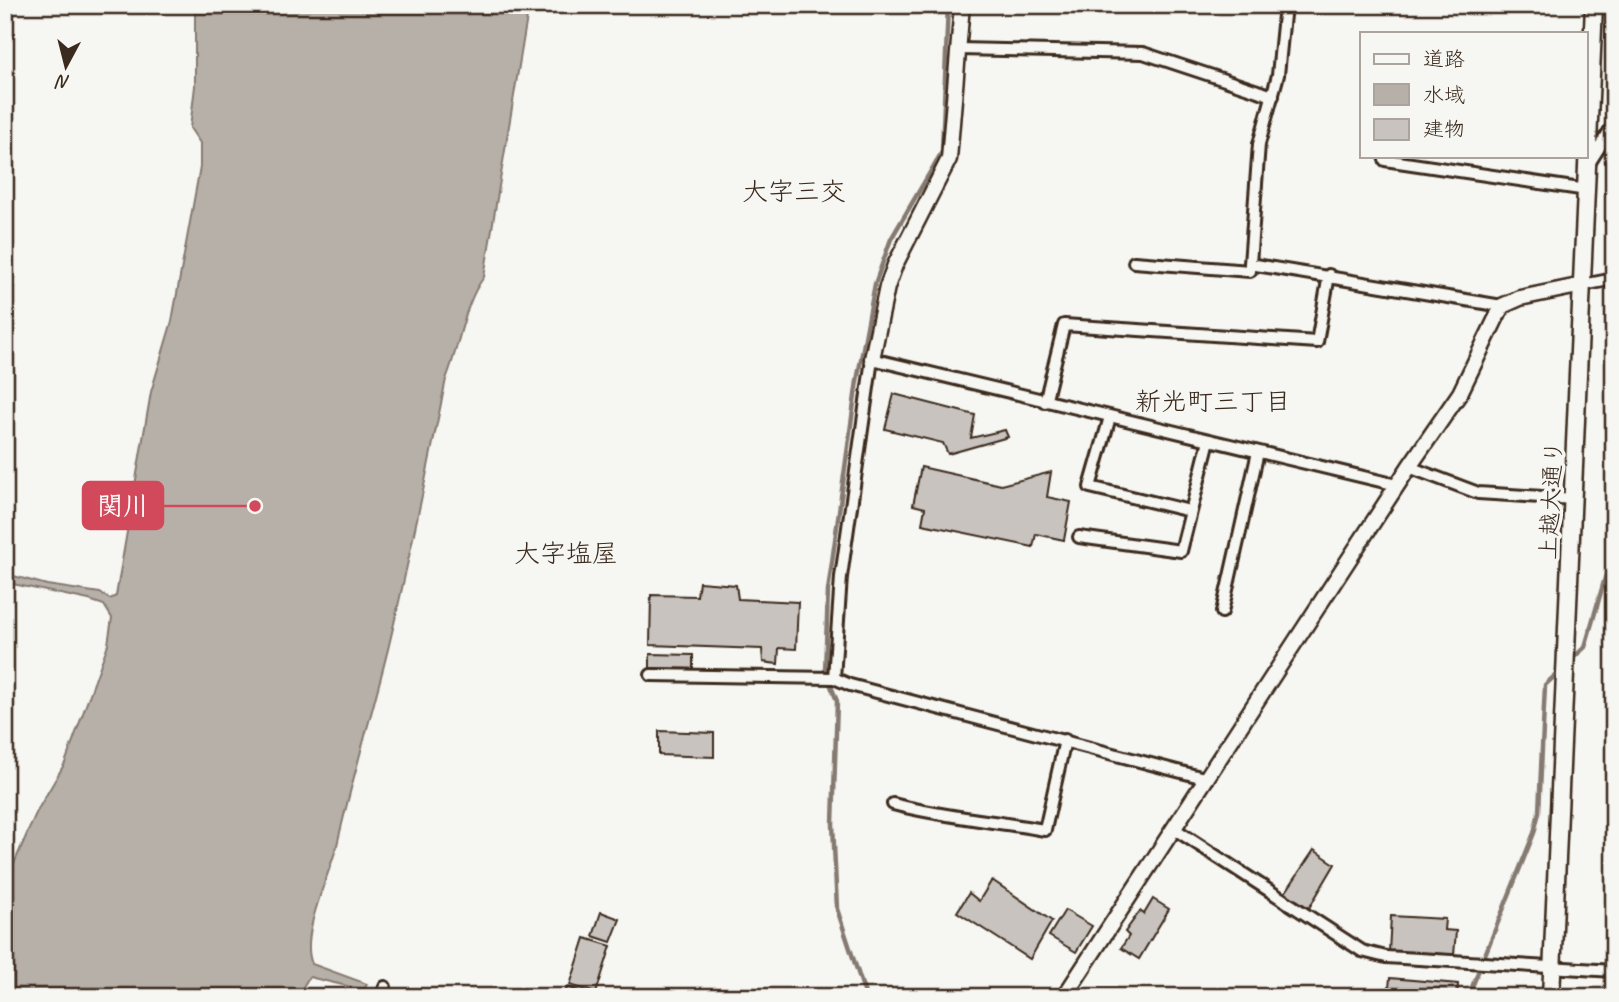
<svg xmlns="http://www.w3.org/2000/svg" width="1619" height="1002" font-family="Caveat,'Klee One',sans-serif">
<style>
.water{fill:#b6b0a9;stroke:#857a71;stroke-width:2}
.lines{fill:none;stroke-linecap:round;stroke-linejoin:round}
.stream{stroke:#857a71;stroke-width:4.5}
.building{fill:#c8c3be;stroke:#3b2a1e;stroke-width:2}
.minor-casing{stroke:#3b2a1e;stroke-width:16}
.tertiary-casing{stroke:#3b2a1e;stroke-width:19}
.secondary-casing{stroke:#3b2a1e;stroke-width:21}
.minor{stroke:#f6f6f2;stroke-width:10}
.tertiary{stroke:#f6f6f2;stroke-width:14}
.secondary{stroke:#f6f6f2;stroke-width:16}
.labels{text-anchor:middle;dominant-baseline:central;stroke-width:7;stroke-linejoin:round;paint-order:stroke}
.street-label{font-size:24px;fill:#3b2a1e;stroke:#f6f6f2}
.neighbourhood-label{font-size:26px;fill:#3b2a1e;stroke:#f6f6f2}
.leader{fill:none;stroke:#d1495b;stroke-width:2.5}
.callout-dot{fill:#d1495b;stroke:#f6f6f2;stroke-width:2.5}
.callout{fill:#d1495b;stroke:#d1495b;stroke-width:2.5}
.callout-label{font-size:26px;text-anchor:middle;font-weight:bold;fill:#fff}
</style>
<rect width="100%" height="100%" fill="#f6f6f2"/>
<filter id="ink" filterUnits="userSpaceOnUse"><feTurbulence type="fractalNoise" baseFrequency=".0143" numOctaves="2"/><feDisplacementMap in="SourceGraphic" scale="14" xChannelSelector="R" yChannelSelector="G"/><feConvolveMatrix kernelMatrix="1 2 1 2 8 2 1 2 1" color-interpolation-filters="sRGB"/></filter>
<g filter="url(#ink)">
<path class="water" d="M 195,5 L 529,5 L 484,277 C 463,305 460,345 446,379 C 428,468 410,557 389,645 C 373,711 353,775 338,841 C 331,873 299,934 312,964 L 367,984 L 364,990 L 309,977 L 297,997 L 5,997 L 5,884 L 37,811 L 65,763 L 108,644 L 112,618 L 104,605 L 89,600 L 8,583 L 10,575 L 47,585 L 100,593 L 110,599 L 116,596 L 151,392 L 172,321 L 200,167 L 200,143 L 190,128 L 195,86 Z"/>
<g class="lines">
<g class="stream">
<polyline points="1570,661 1585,647 1614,547"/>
<polyline points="866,997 837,909 833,824 837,701 825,671 828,591 857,381 875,284 891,239 942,152 948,5"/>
<polyline points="1468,997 1534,833 1539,812 1545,685 1561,670"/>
</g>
</g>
<g class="building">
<polygon points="894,394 975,415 971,438 1005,430 1008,437 948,454 943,443 885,429"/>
<polygon points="921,467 1001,485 1051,472 1047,497 1071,502 1064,540 1036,534 1033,547 922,524 925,508 913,505"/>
<polygon points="699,582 736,585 738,599 798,602 796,649 779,648 778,664 763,662 762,649 650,645 651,595 697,596"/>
<polygon points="650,654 693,655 693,669 650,668"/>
<polygon points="659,731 714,733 714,757 659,755"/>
<polygon points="1314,850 1335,864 1309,908 1285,893"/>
<polygon points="992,880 1052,921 1030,959 957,912 969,893 979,901"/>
<polygon points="1153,899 1169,909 1139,959 1121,948 1129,936 1125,932 1140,911 1144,914"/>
<polygon points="1065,910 1092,926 1076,952 1049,936"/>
<polygon points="601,912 620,919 611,942 593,936"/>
<polygon points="1391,916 1445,919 1444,930 1456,931 1454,955 1389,952"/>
<polygon points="585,938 611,946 596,993 570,985"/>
<polygon points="1390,978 1458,984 1457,997 1388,997"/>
<polygon points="567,987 597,997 564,997"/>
<polygon points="1571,993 1614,994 1614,997 1571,997"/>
</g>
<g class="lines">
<g class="minor-casing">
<g id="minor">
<polyline points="1285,5 1278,75 1259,144 1250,264 1502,306"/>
<polyline points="959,49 1143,53 1273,96"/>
<polyline points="1385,160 1587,190"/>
<polyline points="1588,165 1614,124"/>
<polyline points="1134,262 1250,271 1250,264"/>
<polyline points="1583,285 1614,279"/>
<polyline points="1045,402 1064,325 1317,342 1329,275"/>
<polyline points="1110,417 1090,487 1190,511"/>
<polyline points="1409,467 1478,493 1574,499"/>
<polyline points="1079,537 1181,551 1209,440"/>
<polyline points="1222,612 1258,452"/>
<polyline points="651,675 834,678 850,685 1208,779"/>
<polyline points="834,678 841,577 872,359 1397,485"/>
<path d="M 893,804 C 942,817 994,821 1045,830 L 1065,740"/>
<polyline points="1173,828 1362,951 1386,957 1614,971"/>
<polyline points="382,997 385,987"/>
</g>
</g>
<g class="tertiary-casing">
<g id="tertiary">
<polyline points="872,359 887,287 895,265 949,159 962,5"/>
<polyline points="1064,997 1409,467 1460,393 1502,306 1520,298 1583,285"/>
</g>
</g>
<g class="secondary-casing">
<polyline id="secondary" points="1551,997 1594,5"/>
</g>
<use href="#minor" class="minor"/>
<use href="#tertiary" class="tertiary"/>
<use href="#secondary" class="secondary"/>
</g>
</g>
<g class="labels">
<g class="street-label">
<text transform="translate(1551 500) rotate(-87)">上越大通り</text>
</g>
<g class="neighbourhood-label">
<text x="794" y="191">大字三交</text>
<text x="1213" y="401">新光町三丁目</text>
<text x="566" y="553">大字塩屋</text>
</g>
</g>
<path class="leader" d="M255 506L163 506"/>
<circle class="callout-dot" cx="255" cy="506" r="7"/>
<rect class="callout" x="83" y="482" width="80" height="47" rx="7"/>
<g class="callout-label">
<text x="123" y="515">関川</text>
</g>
<rect width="1619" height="1002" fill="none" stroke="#f6f6f2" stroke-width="28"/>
<rect x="14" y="14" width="1591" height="974" fill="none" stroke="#3b2a1e" stroke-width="2.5" filter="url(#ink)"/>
<rect x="1360" y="32" width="228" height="126" fill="#f6f6f2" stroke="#aba49d" stroke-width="2"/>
<rect x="1374" y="54" width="35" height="10" fill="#f6f6f2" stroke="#aba49d" stroke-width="2"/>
<text x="1423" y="66" font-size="21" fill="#3b2a1e">道路</text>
<rect x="1374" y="84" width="35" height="21" fill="#b6b0a9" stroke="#aba49d" stroke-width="2"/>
<text x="1423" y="102" font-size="21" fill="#3b2a1e">水域</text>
<rect x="1374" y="119" width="35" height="21" fill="#c8c3be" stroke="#aba49d" stroke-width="2"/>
<text x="1423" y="136" font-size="21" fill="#3b2a1e">建物</text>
<g transform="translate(66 66) rotate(187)" stroke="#f6f6f2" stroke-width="5" paint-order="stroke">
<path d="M0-5L12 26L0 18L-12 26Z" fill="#3b2a1e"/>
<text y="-10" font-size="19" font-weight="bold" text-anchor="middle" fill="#3b2a1e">N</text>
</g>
</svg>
